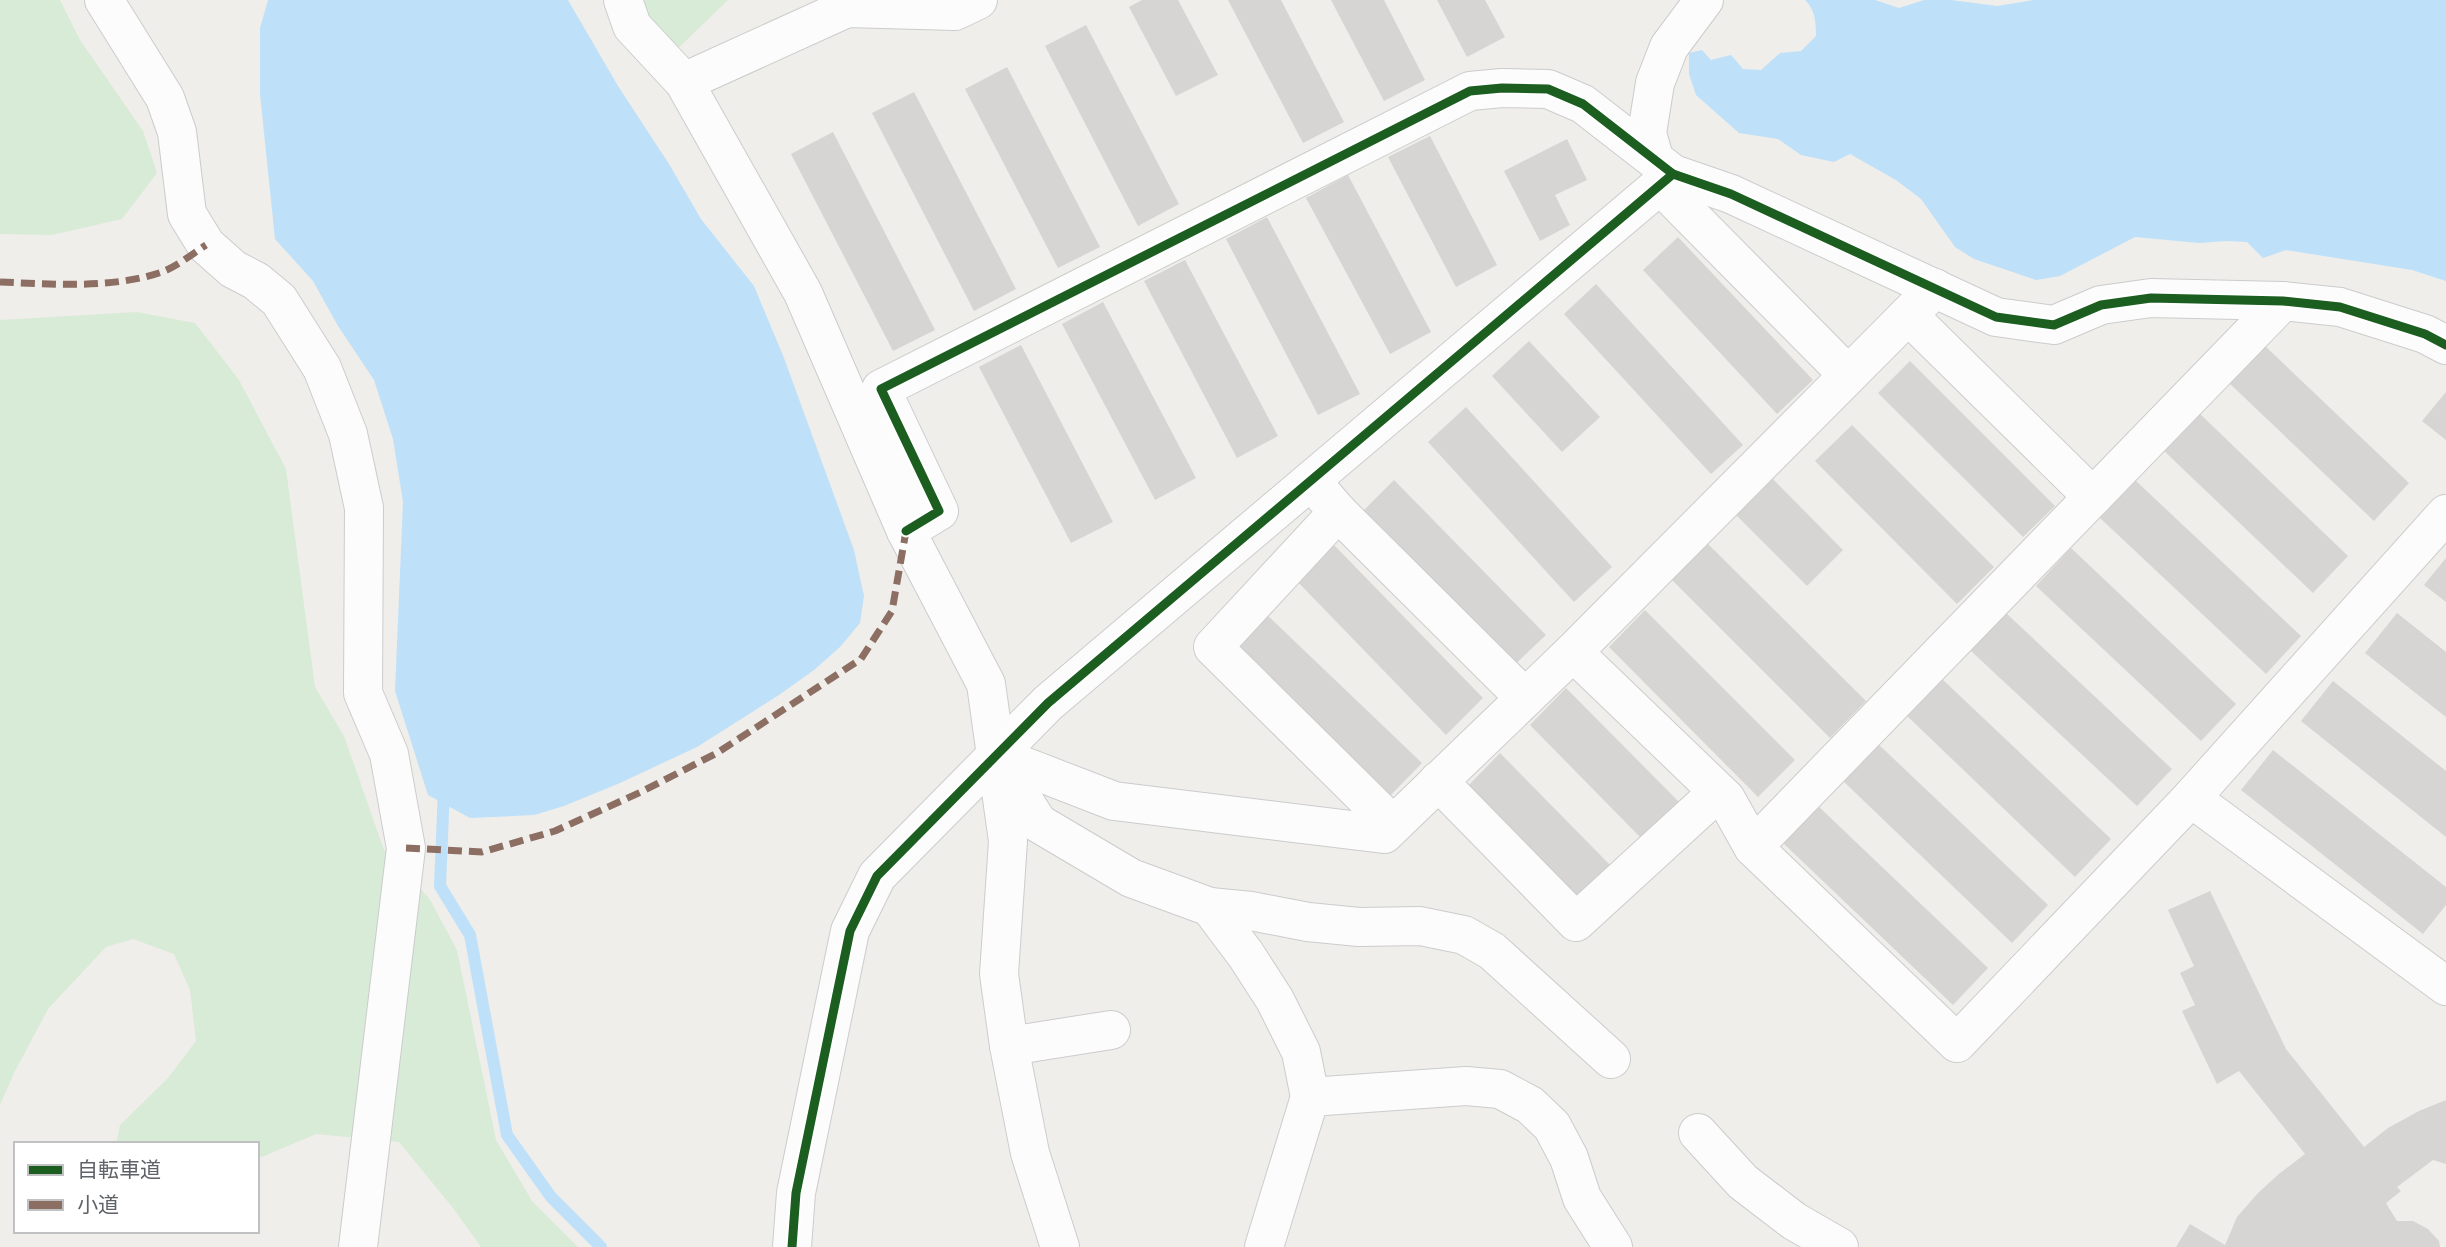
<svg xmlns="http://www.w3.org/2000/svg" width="2446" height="1247" font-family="Manrope,'Noto Sans JP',sans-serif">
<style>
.green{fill:#d8ebd6}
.water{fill:#bfe0f9}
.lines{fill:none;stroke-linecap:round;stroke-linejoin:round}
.stream{stroke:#bfe0f9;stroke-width:12}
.building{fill:#d6d5d3}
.minor-casing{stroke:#cbcccc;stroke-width:40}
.minor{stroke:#fdfcfc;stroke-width:38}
.quiet{stroke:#8d6e63;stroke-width:7;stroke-dasharray:14 7;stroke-linecap:butt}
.cycleway-casing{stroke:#fff;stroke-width:13}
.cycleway{stroke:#1b5e20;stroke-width:9}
</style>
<rect width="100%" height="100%" fill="#efeeea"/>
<g class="green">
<polygon points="0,0 60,0 80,40 143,131 157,173 122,219 52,235 0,234"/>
<polygon points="642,0 728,0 671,55 640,3"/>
<polygon points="137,312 195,323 239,380 286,469 315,687 344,736 384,850 429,898 457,950 496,1140 532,1201 578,1247 481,1247 453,1208 399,1142 316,1134 257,1159 257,1144 116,1144 120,1125 168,1078 196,1041 190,990 174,954 133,939 106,947 48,1009 14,1073 0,1105 0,320"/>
</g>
<g class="water">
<polygon points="268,0 568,0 618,86 669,164 701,219 754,286 784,358 854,550 864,596 860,623 840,647 814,670 779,695 697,747 620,783 564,806 534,815 470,818 428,795 395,691 403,502 393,439 374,380 338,326 313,281 275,239 260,94 260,28"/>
<path d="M 1805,0 L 1875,0 L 1899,8 L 1924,0 L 1951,0 L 1997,6 L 2034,0 L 2446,0 L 2446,281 L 2412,270 L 2286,250 L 2263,258 L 2247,242 L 2226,241 L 2199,243 L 2135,237 L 2060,276 L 2036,280 L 1974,259 L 1955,247 L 1921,199 L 1896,180 L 1850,154 L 1834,162 L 1801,155 L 1778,139 L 1739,133 L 1696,95 L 1689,74 L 1689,53 L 1702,50 L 1711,60 L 1731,55 L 1743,69 L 1761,70 L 1780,53 L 1801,51 L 1816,36 C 1816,21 1815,10 1805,0 Z"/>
</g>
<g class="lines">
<polyline class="stream" points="444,788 440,886 470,935 507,1135 551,1197 601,1247"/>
</g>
<g class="building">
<polygon points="1142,0 1178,0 1218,75 1176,96 1129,7"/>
<polygon points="1228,0 1281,0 1344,122 1303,143"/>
<polygon points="1331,0 1384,0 1425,80 1384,101"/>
<polygon points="1437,0 1485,0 1505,37 1467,57"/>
<polygon points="1086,25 1179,204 1138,226 1045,46"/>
<polygon points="1007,67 1100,247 1058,268 965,89"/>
<polygon points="914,92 1016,289 974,311 872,113"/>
<polygon points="833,132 935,330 893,351 791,154"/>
<polygon points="1430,136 1497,265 1456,287 1388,157"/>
<polygon points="1567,139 1587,180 1555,195 1570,225 1540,241 1504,171"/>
<polygon points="1348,175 1431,332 1390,354 1306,198"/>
<polygon points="1267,217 1360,394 1318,415 1226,239"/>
<polygon points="1678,237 1813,380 1777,414 1643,270"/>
<polygon points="1185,260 1278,436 1237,458 1144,281"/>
<polygon points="1596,284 1743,445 1711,474 1564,314"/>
<polygon points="1103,302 1196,478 1155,500 1062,324"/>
<polygon points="1529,341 1600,417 1562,452 1492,376"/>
<polygon points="2263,344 2409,483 2374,521 2228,382"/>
<polygon points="1021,345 1113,522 1071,543 979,367"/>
<polygon points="1910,361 2055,506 2023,537 1878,393"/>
<polygon points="2446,392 2446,440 2422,421"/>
<polygon points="1466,407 1612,567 1574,602 1428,442"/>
<polygon points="2198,412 2348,556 2313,593 2162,449"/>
<polygon points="1852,425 1994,567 1957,604 1815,461"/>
<polygon points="1766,472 1843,550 1807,586 1730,509"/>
<polygon points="1394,480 1546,635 1509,670 1358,516"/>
<polygon points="2135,480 2301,636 2266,674 2100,518"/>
<polygon points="1700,536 1866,701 1830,738 1664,572"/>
<polygon points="1332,543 1483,698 1446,735 1295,579"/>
<polygon points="2071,548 2236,704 2201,741 2036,586"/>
<polygon points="2446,558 2446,602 2424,585"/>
<polygon points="1645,610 1795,760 1758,797 1609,647"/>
<polygon points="1265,613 1422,763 1386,800 1230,650"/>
<polygon points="2006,613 2172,769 2137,806 1971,651"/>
<polygon points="2397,613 2446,652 2446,717 2365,653"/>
<polygon points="1940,677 2111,839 2075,877 1904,713"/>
<polygon points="2333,681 2446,771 2446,837 2301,721"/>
<polygon points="1566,688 1680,803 1642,839 1530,725"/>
<polygon points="1876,742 2048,905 2012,943 1841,779"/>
<polygon points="2273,750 2446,887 2446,905 2423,934 2241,790"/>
<polygon points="1500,753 1613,868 1577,904 1464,790"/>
<polygon points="1817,805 1988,968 1953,1005 1782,842"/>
<polygon points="2210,891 2286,1049 2364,1147 2388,1128 2419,1111 2446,1100 2446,1164 2433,1160 2397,1187 2401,1191 2386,1203 2397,1221 2413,1221 2428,1229 2439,1241 2440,1247 2176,1247 2190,1224 2225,1245 2237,1217 2258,1193 2280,1173 2305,1154 2239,1071 2217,1084 2182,1011 2195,1005 2180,973 2194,966 2168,910"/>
</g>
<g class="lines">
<g class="minor-casing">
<g id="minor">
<polyline points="104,0 165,98 177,132 187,214 206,245 233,269 256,281 279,300 322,368 348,434 364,508 363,693 389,754 406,848 358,1247"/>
<polyline points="623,0 632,26 684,82 803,293 906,531 986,684 1008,841 999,974 1009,1046 1030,1153 1060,1247"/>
<polyline points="684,82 847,8 955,11 978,0"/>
<polyline points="1654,158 1647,133 1655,83 1669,47 1704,0"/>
<polyline points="1661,186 1848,375"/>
<polyline points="1908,315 2093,497"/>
<polyline points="1311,481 1338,512 1213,647 1393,825"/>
<polyline points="1338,512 1525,698"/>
<polyline points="906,531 939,511 881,389 1470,91 1502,88 1548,89 1583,104 1673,174 1731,194 1996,317 2054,325 2101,305 2151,298 2283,301 2340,307 2425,334 2446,345"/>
<polyline points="1573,652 1726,799 1753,847 1957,1043 2191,798 2446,514"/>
<polyline points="995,755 1114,801 1384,834 1573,652 1935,288"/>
<polyline points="1002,766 1038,823 1131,878 1210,907 1246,955 1275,1000 1301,1052 1310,1097 1466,1086 1500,1089 1530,1105 1552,1126 1569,1158 1582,1198 1613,1247"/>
<polyline points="1438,781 1576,922 1718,792"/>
<polyline points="2191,798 2446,986"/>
<polyline points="1753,847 2283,301"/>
<polyline points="1210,907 1251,911 1308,922 1359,927 1420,926 1464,935 1492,951 1611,1059"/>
<polyline points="1009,1046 1111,1030"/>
<polyline points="1698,1133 1743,1182 1794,1221 1839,1247"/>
<polyline points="792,1247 796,1193 850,931 877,876 1048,703 1673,174"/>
<polyline points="1264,1247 1310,1097"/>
</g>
</g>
<use href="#minor" class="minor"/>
<g class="quiet">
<path d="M 0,282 C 52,284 109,289 159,273 C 175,268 192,254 206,245"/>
<polyline points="406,848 482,852 555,831 641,792 717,753 861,659 892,611 906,531"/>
</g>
<g class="cycleway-casing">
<g id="cycleway">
<polyline points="906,531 939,511 881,389 1470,91 1502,88 1548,89 1583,104 1673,174 1731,194 1996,317 2054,325 2101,305 2151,298 2283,301 2340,307 2425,334 2446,345"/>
<polyline points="792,1247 796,1193 850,931 877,876 1048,703 1673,174"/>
</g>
</g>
<use href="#cycleway" class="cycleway"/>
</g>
<rect x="14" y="1142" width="245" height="91" fill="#ffffff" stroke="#bfc1c3" stroke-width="2"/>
<rect x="28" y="1165" width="35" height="10" fill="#1b5e20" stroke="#bfc1c3" stroke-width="2"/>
<text x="77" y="1177" font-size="21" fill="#5f6368">自転車道</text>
<rect x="28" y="1200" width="35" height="10" fill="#8d6e63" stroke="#bfc1c3" stroke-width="2"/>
<text x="77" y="1212" font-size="21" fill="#5f6368">小道</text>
</svg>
